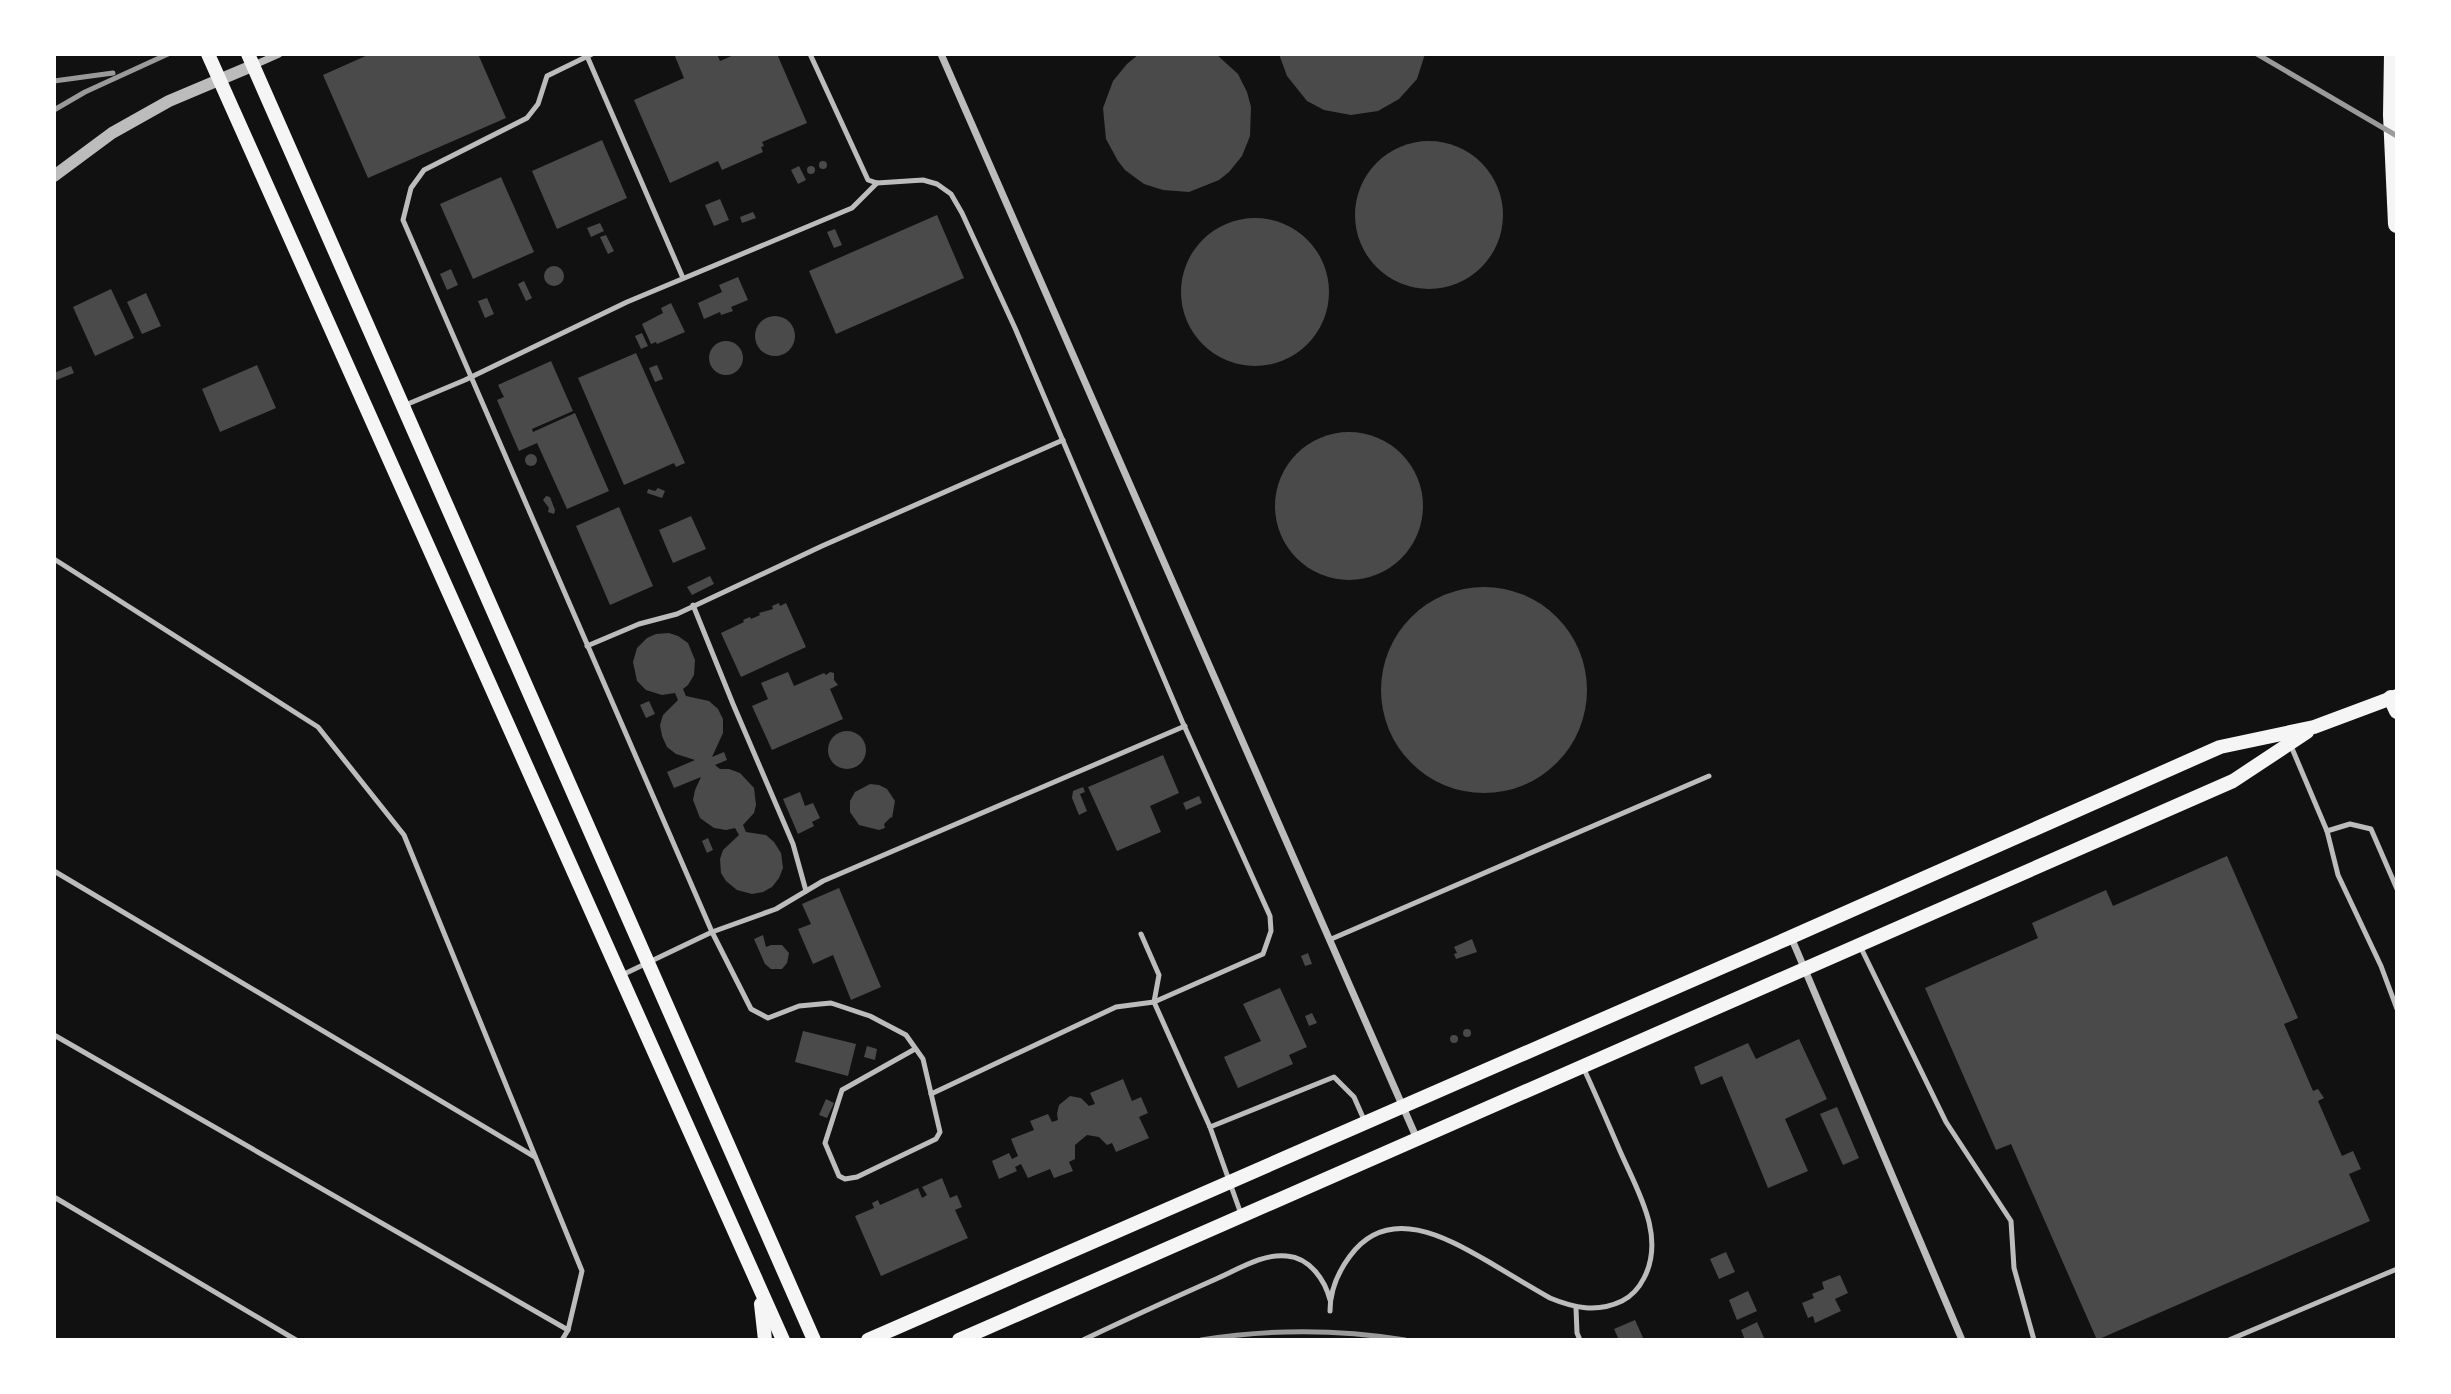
<svg xmlns="http://www.w3.org/2000/svg" width="2451" height="1394" font-family="Rubik,sans-serif">
<style>
.building{fill:#4a4a4a}
.lines{fill:none;stroke-linecap:round;stroke-linejoin:round}
.service{stroke:#bcbcbc;stroke-width:5}
.minor{stroke:#bcbcbc;stroke-width:7}
.tertiary{stroke:#bcbcbc;stroke-width:12}
.secondary{stroke:#f5f5f5;stroke-width:14}
.trunk{stroke:#f5f5f5;stroke-width:16}
.motorway{stroke:#f5f5f5;stroke-width:18}
.rail{stroke:#9a9a9a;stroke-width:5}
</style>
<rect width="100%" height="100%" fill="#111"/>
<g class="building">
<polygon points="370,54 478,54 506,118 368,178 323,75"/>
<polygon points="674,54 717,54 720,61 736,54 777,54 807,123 762,142 764,146 761,147 763,152 722,170 718,161 670,183 634,100 684,78"/>
<polygon points="1139,54 1216,54 1238,74 1247,92 1251,107 1250,136 1242,156 1229,172 1219,180 1189,192 1163,190 1144,184 1125,170 1118,161 1106,139 1103,108 1113,81 1127,64"/>
<polygon points="1279,54 1425,54 1417,79 1399,99 1378,111 1351,115 1324,110 1307,101 1287,76"/>
<polygon points="602,140 627,198 557,229 532,171"/>
<circle cx="1429" cy="215" r="74"/>
<circle cx="823" cy="165" r="4"/>
<polygon points="799,166 806,180 798,184 791,170"/>
<circle cx="811" cy="170" r="4"/>
<polygon points="501,177 534,252 473,279 440,204"/>
<polygon points="720,199 729,220 714,226 705,205"/>
<polygon points="753,212 756,218 742,223 740,217"/>
<polygon points="937,215 964,278 836,334 809,271"/>
<circle cx="1255" cy="292" r="74"/>
<polygon points="600,223 604,231 591,237 587,228"/>
<polygon points="835,229 842,245 834,248 827,232"/>
<polygon points="606,235 614,251 608,254 600,237"/>
<circle cx="554" cy="276" r="10"/>
<polygon points="451,269 458,285 447,290 440,274"/>
<polygon points="738,277 748,300 731,307 733,311 721,315 720,312 704,319 698,303 722,292 719,285"/>
<polygon points="524,281 532,298 526,301 518,284"/>
<polygon points="111,289 134,338 95,356 73,307"/>
<polygon points="146,293 161,326 142,334 127,302"/>
<polygon points="487,298 494,314 485,318 478,301"/>
<polygon points="671,303 685,332 657,344 656,342 651,344 642,324 663,313 661,308"/>
<circle cx="775" cy="336" r="20"/>
<polygon points="642,333 648,346 641,349 635,336"/>
<circle cx="726" cy="358" r="17"/>
<polygon points="636,353 685,463 676,467 674,463 624,485 578,378"/>
<polygon points="551,361 573,411 532,429 533,432 575,413 609,491 567,509 537,443 519,451 497,400 504,397 498,385"/>
<polygon points="257,365 276,408 220,432 202,389"/>
<polygon points="657,365 663,379 655,382 649,368"/>
<polygon points="71,366 74,373 54,381 54,373"/>
<circle cx="1349" cy="506" r="74"/>
<circle cx="531" cy="460" r="6"/>
<polygon points="658,488 665,491 662,498 647,493 648,489 655,491"/>
<polygon points="546,496 550,497 555,510 554,514 548,512 549,508 543,500"/>
<polygon points="619,507 653,586 610,605 576,526"/>
<polygon points="691,516 706,549 673,563 659,530"/>
<polygon points="710,576 714,584 692,595 687,587"/>
<circle cx="1484" cy="690" r="103"/>
<polygon points="779,603 780,606 786,603 806,647 741,677 721,633 744,622 743,620 750,617 751,619 760,615 759,613 773,609 772,606"/>
<polygon points="669,633 678,636 688,643 695,660 694,675 688,685 683,689 686,696 709,701 718,709 723,719 723,733 712,757 724,752 727,760 715,765 720,769 729,769 740,773 754,788 756,805 754,813 743,825 746,832 766,835 774,842 781,853 783,868 779,878 772,887 763,892 752,894 737,890 726,881 721,873 720,859 723,850 739,835 735,828 726,830 714,828 700,818 693,800 695,790 701,777 674,788 667,772 695,760 676,754 667,747 662,736 660,725 663,715 678,700 675,693 662,695 646,690 637,681 633,662 637,648 647,638 656,634"/>
<polygon points="788,672 794,686 824,673 826,675 830,672 834,673 834,680 838,685 830,689 843,719 772,750 752,706 768,699 761,683"/>
<polygon points="649,701 655,714 646,718 640,705"/>
<circle cx="847" cy="750" r="19"/>
<polygon points="1163,755 1179,793 1150,806 1161,832 1117,851 1088,787"/>
<polygon points="870,784 879,785 887,789 895,801 892,818 891,817 884,824 885,828 879,830 859,825 850,812 850,801 855,792"/>
<polygon points="1083,787 1085,792 1080,794 1087,811 1079,815 1072,798 1073,791"/>
<polygon points="800,792 805,806 813,803 820,818 812,822 814,826 798,834 783,799"/>
<polygon points="1199,796 1202,803 1186,810 1183,803"/>
<polygon points="708,838 713,850 707,853 702,841"/>
<polygon points="2227,856 2298,1018 2284,1024 2313,1091 2318,1089 2324,1098 2318,1101 2342,1156 2353,1151 2361,1169 2349,1174 2370,1221 2097,1340 2011,1144 1996,1150 1925,988 2038,938 2032,923 2106,890 2113,906"/>
<polygon points="839,888 881,987 851,1000 833,955 813,964 798,929 811,924 802,904"/>
<polygon points="763,935 766,947 771,945 782,945 789,953 787,963 782,969 771,969 765,964 754,939"/>
<polygon points="1472,939 1477,952 1456,959 1454,954 1457,953 1454,947"/>
<polygon points="1308,953 1312,964 1305,966 1301,956"/>
<polygon points="1280,988 1307,1047 1289,1055 1293,1064 1238,1088 1224,1057 1261,1041 1243,1004"/>
<polygon points="1312,1013 1317,1023 1309,1026 1305,1016"/>
<circle cx="1467" cy="1033" r="4"/>
<polygon points="803,1031 856,1044 848,1076 795,1062"/>
<circle cx="1454" cy="1039" r="4"/>
<polygon points="1799,1039 1827,1099 1785,1119 1808,1171 1768,1188 1722,1076 1701,1085 1694,1067 1748,1043 1756,1059"/>
<polygon points="867,1046 877,1049 875,1060 864,1057"/>
<polygon points="1123,1079 1132,1101 1141,1097 1148,1113 1139,1117 1149,1138 1116,1152 1112,1143 1107,1145 1099,1137 1087,1135 1075,1145 1075,1159 1069,1162 1073,1171 1054,1178 1050,1169 1028,1178 1021,1164 1015,1167 1017,1171 999,1179 992,1161 1009,1153 1012,1159 1018,1156 1011,1139 1034,1130 1030,1121 1048,1114 1052,1122 1058,1120 1057,1114 1059,1105 1070,1096 1081,1098 1089,1106 1095,1104 1090,1093"/>
<polygon points="826,1099 834,1103 827,1118 819,1115"/>
<polygon points="1837,1107 1859,1158 1843,1165 1820,1114"/>
<polygon points="942,1178 950,1198 957,1195 962,1207 955,1210 968,1238 881,1276 855,1216 874,1208 872,1203 878,1200 880,1205 918,1188 922,1198 927,1195 922,1187"/>
<polygon points="1726,1252 1735,1272 1719,1279 1710,1259"/>
<polygon points="1840,1275 1848,1293 1835,1299 1841,1311 1815,1323 1813,1316 1808,1318 1802,1303 1814,1298 1812,1294 1824,1289 1822,1282"/>
<polygon points="1748,1291 1757,1311 1737,1320 1729,1300"/>
<polygon points="1635,1320 1644,1340 1619,1340 1614,1329"/>
<polygon points="1757,1322 1765,1340 1745,1340 1741,1330"/>
</g>
<g class="lines">
<g class="service">
<polyline points="592,54 547,76 538,104 527,118 424,170 411,188 403,220 712,932 751,1009 768,1018 799,1006 831,1003 870,1016 906,1035 923,1059 940,1132 936,1139 857,1177 845,1179 839,1176 825,1143 842,1090 915,1049"/>
<polyline points="810,54 868,180 877,183 923,180 937,184 951,194 962,213 1015,328 1182,721 1270,916 1271,931 1263,954 1154,1002"/>
<polyline points="587,56 683,278"/>
<polyline points="403,406 465,380 627,302 852,208 877,183"/>
<polyline points="54,559 318,727 404,835 582,1271 568,1330 54,1035"/>
<polyline points="693,605 733,704 793,844 806,891"/>
<polyline points="587,646 639,624 677,614 822,546 1063,440"/>
<polyline points="2291,746 2327,831 2350,824 2371,829 2397,889"/>
<polyline points="2327,831 2338,875 2381,966 2397,1009"/>
<polyline points="54,871 535,1157"/>
<polyline points="1141,934 1159,975 1154,1002"/>
<polyline points="1329,940 1709,776"/>
<polyline points="1861,948 1946,1122 2011,1221 2014,1268 2034,1340"/>
<polyline points="622,975 712,932 776,909 823,881 1185,726"/>
<polyline points="931,1094 1116,1007 1154,1002 1210,1127 1241,1214"/>
<polyline points="1210,1127 1334,1077 1354,1097 1365,1122"/>
<polyline points="54,1197 296,1340"/>
<polyline points="1576,1308 1577,1333 1580,1340"/>
<path d="M 1330,1311 C 1330,1291 1338,1272 1350,1256 C 1388,1204 1446,1237 1489,1262 C 1509,1274 1529,1286 1550,1298 C 1574,1308 1597,1313 1622,1301 C 1632,1296 1639,1288 1644,1278 C 1666,1236 1637,1190 1620,1151 C 1608,1123 1596,1095 1583,1067"/>
<polyline points="562,1340 568,1330"/>
<path d="M 1083,1340 C 1127,1319 1171,1299 1216,1279 C 1237,1270 1263,1253 1287,1256 C 1310,1258 1325,1280 1330,1300"/>
<polyline points="2229,1340 2397,1269"/>
</g>
<g class="minor">
<polyline points="941,54 1417,1139"/>
<polyline points="252,66 279,54"/>
<polyline points="1791,937 1962,1340"/>
</g>
<polyline class="tertiary" points="54,176 112,133 169,101 252,66"/>
<g class="secondary">
<polyline points="208,54 783,1340"/>
<polyline points="248,54 814,1340"/>
<polyline points="761,1304 765,1340"/>
<polyline points="868,1340 1791,937 2220,747 2314,727 2397,696"/>
<polyline points="959,1340 2233,781 2307,732"/>
</g>
<polyline class="trunk" points="2391,698 2397,711"/>
<polyline class="motorway" points="2393,54 2392,115 2397,224"/>
<g class="rail">
<polyline points="2257,54 2397,136"/>
<polyline points="54,81 113,73"/>
<polyline points="54,110 85,92 168,54"/>
<path d="M 1201,1340 C 1269,1329 1337,1329 1405,1340"/>
</g>
</g>
<rect width="2451" height="1394" fill="none" stroke="#ffffff" stroke-width="112"/>
</svg>
